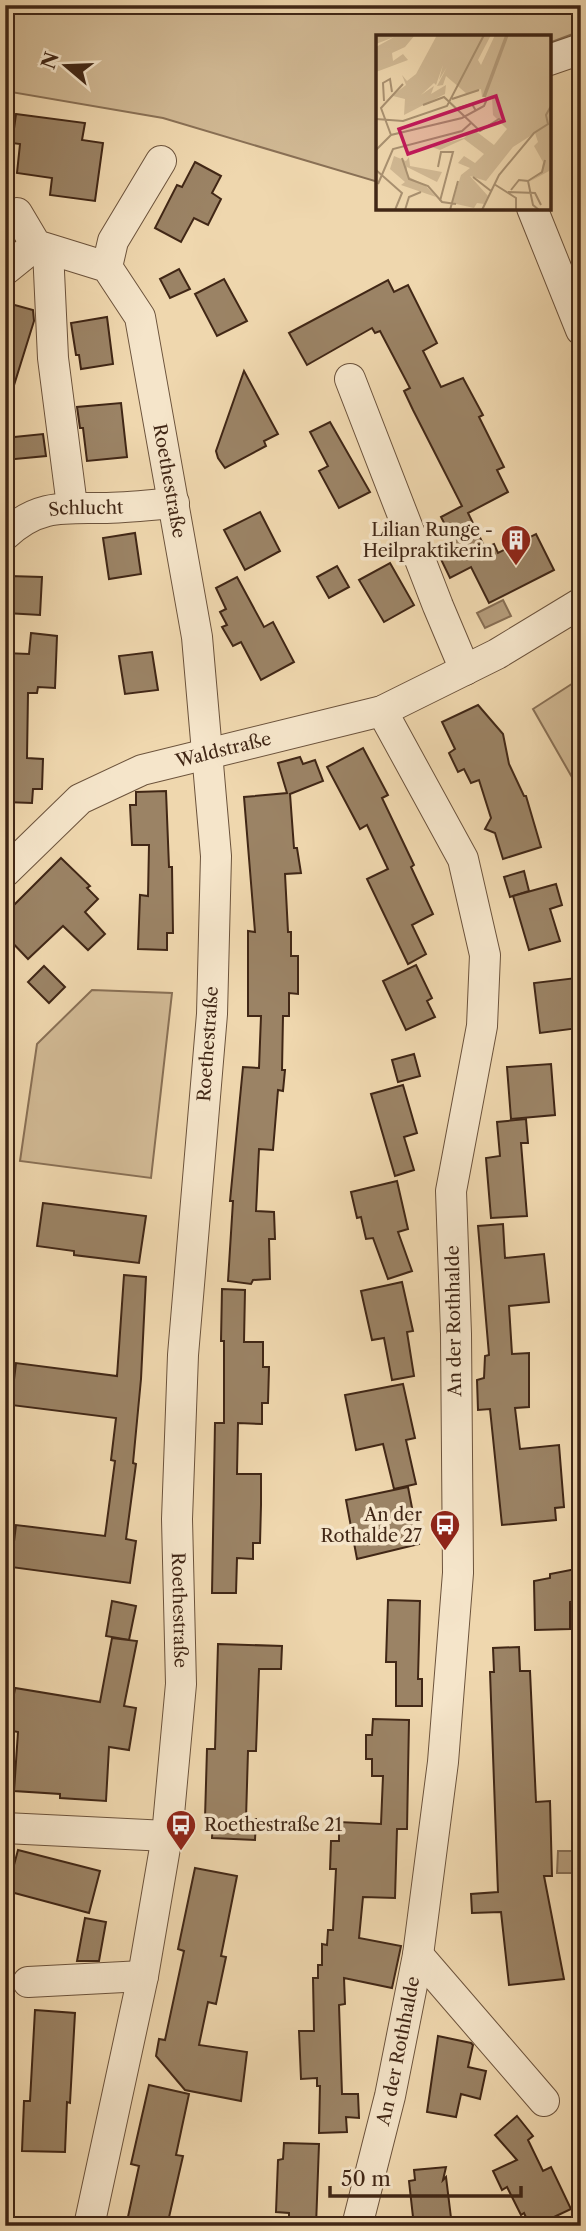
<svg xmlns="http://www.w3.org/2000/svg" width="586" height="2231" font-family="'Libre Caslon Text',serif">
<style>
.green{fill:#d1b994;stroke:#897055;stroke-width:2}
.water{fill:#b49b7a;stroke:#866d52;stroke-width:2}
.building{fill:#9b8365;stroke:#412716;stroke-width:2}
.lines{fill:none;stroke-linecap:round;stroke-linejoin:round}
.minor-casing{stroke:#6c533c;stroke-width:32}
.minor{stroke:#f5e5ca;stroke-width:30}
.labels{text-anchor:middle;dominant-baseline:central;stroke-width:7;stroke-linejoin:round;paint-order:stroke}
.street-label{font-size:18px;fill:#412716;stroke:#f5e5ca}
.poi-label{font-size:18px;fill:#412716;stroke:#f5e5ca;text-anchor:end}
.inset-river{fill:none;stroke:#b49b7a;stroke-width:3.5}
.inset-road{fill:none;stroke:#a99171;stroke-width:2}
.view{fill:#c2185b;fill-opacity:0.15;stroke:#c2185b;stroke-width:3.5}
.inset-edge{fill:none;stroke:#412716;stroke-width:3.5}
</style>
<rect width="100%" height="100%" fill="#efd7ae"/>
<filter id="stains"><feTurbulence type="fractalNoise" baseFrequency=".00286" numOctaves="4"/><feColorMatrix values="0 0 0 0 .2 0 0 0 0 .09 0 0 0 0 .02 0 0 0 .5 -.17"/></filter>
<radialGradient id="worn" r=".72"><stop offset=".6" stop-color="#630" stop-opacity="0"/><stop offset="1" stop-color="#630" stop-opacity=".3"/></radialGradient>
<g class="green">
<polygon points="5,5 581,5 581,31 549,43 549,37 378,37 378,182 163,118 5,91"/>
<polygon points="581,678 581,793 533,709"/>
<polygon points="92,990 172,993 151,1178 20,1161 37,1044"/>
</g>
<g class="water">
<polygon points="503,600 511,616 485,628 477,613"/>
<polygon points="558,1851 581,1851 581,1873 557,1873"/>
</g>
<g class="building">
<polygon points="16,114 85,123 82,140 103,143 95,201 50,195 52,178 17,173 20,144 12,143"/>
<polygon points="195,162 221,176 212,193 221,199 208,225 194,218 181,242 155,228 177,185 182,187"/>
<polygon points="179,269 190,289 170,298 160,279"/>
<polygon points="224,279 247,321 217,336 195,294"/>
<polygon points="388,280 394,292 408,285 437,343 423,351 441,387 463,378 483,415 479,417 504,467 497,470 508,492 468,513 485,548 494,544 498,553 536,534 554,570 489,603 471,567 450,578 436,549 453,540 441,517 462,506 413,410 404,391 410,388 380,331 375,333 372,328 307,365 289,333"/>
<polygon points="11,304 33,310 34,321 10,398 5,397 5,322"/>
<polygon points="107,317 113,364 81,369 79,355 76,355 71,323"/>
<polygon points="244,371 278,434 264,441 266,446 225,468 218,458 216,451"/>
<polygon points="121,403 127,457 87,461 83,428 80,428 77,407"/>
<polygon points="330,422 370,492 339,508 319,471 328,466 310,432"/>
<polygon points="43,434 46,456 5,460 5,438"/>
<polygon points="260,512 280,551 245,570 224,530"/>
<polygon points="135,533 141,574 109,579 103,538"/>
<polygon points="390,563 414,605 384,622 359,580"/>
<polygon points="337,566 349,587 329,598 317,577"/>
<polygon points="9,576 42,577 40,615 6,613"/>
<polygon points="237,577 264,627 273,622 294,662 261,680 241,642 233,646 222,627 227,625 220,612 226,609 216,588"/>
<polygon points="31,633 57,636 55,688 38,687 37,693 28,693 27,758 43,759 42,789 33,789 32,803 5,802 5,653 29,654"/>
<polygon points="152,652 158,690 125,694 119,656"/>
<polygon points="478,705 503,734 509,764 524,796 526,796 541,847 503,859 495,833 485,829 491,818 479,780 471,783 464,769 458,772 449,753 455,749 442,722"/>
<polygon points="363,748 388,795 382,798 414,865 411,867 433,914 412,925 426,954 408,964 367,879 388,869 367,825 360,829 327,767"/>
<polygon points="300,757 303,764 315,760 323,781 290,794 294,848 297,848 301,873 285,874 288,932 291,932 291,956 298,956 298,994 289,993 289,1016 283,1016 282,1070 285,1070 283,1091 278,1090 273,1150 259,1149 256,1211 274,1212 275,1239 269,1239 270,1279 253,1280 251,1284 228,1281 233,1201 230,1201 243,1067 259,1068 261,1016 248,1016 248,931 255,932 244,797 287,793 278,763"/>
<polygon points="166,791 169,867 172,867 173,933 167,933 167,950 138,949 140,895 148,896 149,845 132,845 130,805 136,805 136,792"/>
<polygon points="61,858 90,886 87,888 98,899 85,912 105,934 88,950 63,926 28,959 5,935 5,914"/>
<polygon points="524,871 529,891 510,897 504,877"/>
<polygon points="556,884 562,905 550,909 560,941 529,950 513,896"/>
<polygon points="416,965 432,998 427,1001 435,1017 406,1030 383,981"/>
<polygon points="44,966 65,987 49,1003 28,982"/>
<polygon points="576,978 579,1002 576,1002 579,1028 540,1033 534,983"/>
<polygon points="414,1054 420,1076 398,1082 392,1060"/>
<polygon points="551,1064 555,1115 511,1119 507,1067"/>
<polygon points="403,1085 417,1133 404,1137 414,1170 395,1176 371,1094"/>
<polygon points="526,1119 528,1143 521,1143 527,1216 491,1218 486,1158 500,1156 497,1122"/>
<polygon points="397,1181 408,1229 398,1232 412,1271 388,1279 373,1238 366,1239 361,1217 357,1218 351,1192"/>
<polygon points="43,1203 146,1216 139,1263 74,1255 74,1251 37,1246"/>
<polygon points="503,1224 505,1258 544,1254 549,1302 509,1306 512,1354 529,1353 529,1407 515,1408 520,1449 559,1445 564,1507 555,1508 556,1520 502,1525 490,1409 478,1410 477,1380 484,1378 485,1356 489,1355 478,1226"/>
<polygon points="124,1275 146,1277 141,1379 133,1463 136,1464 126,1539 136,1541 130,1583 11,1567 16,1525 105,1536 115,1461 111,1460 116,1418 11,1405 16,1363 117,1376"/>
<polygon points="402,1282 413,1331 407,1332 414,1376 392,1380 384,1338 372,1340 361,1291"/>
<polygon points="222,1289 245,1290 244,1342 263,1342 263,1367 269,1367 268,1403 262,1403 262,1424 238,1423 237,1474 261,1474 261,1505 260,1543 253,1543 253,1559 237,1558 236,1593 212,1593 215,1423 224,1423 224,1341 221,1341"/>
<polygon points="403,1384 415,1438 406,1440 416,1484 394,1489 383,1444 356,1450 345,1395"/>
<polygon points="408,1487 419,1544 357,1559 346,1500"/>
<polygon points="581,1568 581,1600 570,1602 570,1629 535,1630 534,1581 550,1578 550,1574"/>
<polygon points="388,1600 420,1601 418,1679 422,1679 422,1706 396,1706 396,1662 386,1662"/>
<polygon points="112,1601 136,1606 129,1640 106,1636"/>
<polygon points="112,1638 137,1641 124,1706 136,1708 129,1750 109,1747 106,1801 60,1798 60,1794 14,1791 18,1732 8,1730 15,1688 100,1702"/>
<polygon points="218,1644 282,1646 281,1669 259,1669 256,1751 248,1751 246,1819 256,1819 255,1840 212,1838 213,1818 205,1818 207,1749 215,1749"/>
<polygon points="519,1647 520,1671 530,1671 536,1802 550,1801 552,1876 544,1876 564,1979 509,1985 501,1912 472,1913 471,1894 498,1892 490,1672 494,1672 493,1648"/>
<polygon points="373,1719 409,1720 407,1829 397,1829 395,1898 363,1897 359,1938 401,1946 392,1988 344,1978 345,2004 339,2005 342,2094 358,2094 359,2118 346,2117 347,2132 319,2133 320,2086 317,2086 317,2078 301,2079 299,2031 314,2031 313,1978 318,1978 318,1965 322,1965 322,1944 327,1945 328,1930 333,1930 336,1869 330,1869 331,1841 339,1841 339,1822 381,1824 383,1776 372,1776 372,1759 366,1759 366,1735 372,1735"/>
<polygon points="18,1850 100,1871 89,1913 7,1891"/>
<polygon points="195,1868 237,1876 221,1956 226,1957 216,2004 208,2002 199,2045 247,2052 241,2101 185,2090 156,2056 159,2039 165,2040 184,1951 178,1949"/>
<polygon points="85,1918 106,1922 99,1961 77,1961"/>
<polygon points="35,2010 75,2013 70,2103 67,2102 65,2152 22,2151 24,2101 30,2101"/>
<polygon points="438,2036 471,2043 473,2045 468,2067 486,2071 480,2099 461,2094 456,2117 427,2112"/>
<polygon points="149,2085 189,2094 176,2155 183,2156 167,2226 126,2226 139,2166 131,2164"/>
<polygon points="517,2116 533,2136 528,2140 543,2171 551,2167 571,2209 535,2226 530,2226 524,2213 521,2215 507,2187 502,2190 493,2171 517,2160 495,2135"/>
<polygon points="284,2143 319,2144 316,2226 289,2226 289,2213 276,2212 278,2160 283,2159"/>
<polygon points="446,2167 443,2180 446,2177 452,2226 414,2226 409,2181 415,2180 414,2170"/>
</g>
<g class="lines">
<g class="minor-casing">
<g id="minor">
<polyline points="549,60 581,49"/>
<polyline points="532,208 581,330"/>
<path id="s1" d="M 17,213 L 36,245 L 107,267 L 140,317 L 197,637 L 216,856 L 212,1014 L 183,1355 L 177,1519 L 181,1684 L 167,1836 L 143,1976 L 89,2226"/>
<polyline points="48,250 53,358 72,506"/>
<polyline points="107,267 113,241 161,161"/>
<polyline points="5,270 36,245"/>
<polyline points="350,379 438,606 465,670"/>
<path id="s2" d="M 5,535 C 37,505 62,508 102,508 C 126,508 150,505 174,503"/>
<path id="s3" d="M 5,872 L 80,799 L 142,770 L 382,711 L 497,654 L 581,603"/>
<polyline points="5,1828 167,1836"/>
<polyline points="418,1955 544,2101"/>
<polyline points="28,1982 143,1976"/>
<path id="s4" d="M 357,2226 L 390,2096 L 418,1955 L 443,1762 L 458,1573 L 456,1334 L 451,1191 L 482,1026 L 485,955 L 463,859 L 382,711"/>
</g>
</g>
<use href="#minor" class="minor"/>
</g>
<defs>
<g id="building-pin" transform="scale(1.575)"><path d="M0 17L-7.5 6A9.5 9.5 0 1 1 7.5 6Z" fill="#8f2418" stroke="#f5e5ca"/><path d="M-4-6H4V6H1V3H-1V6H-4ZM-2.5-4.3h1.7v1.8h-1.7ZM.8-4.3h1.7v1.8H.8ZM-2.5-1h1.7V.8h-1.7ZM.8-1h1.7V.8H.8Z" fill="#fff"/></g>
<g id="bus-pin" transform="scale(1.575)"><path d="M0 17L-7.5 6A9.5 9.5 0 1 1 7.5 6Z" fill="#8f2418" stroke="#f5e5ca"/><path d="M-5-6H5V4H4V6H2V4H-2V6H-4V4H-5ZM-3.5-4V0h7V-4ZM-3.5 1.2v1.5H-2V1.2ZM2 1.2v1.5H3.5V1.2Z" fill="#fff"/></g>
</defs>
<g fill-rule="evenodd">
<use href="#building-pin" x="516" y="540"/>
<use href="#bus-pin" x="445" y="1525"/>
<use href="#bus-pin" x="181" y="1825"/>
</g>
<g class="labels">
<g class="street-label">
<text stroke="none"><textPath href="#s1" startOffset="338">Roethestraße</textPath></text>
<text stroke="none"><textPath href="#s2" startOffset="88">Schlucht</textPath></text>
<text stroke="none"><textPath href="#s3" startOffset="257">Waldstraße</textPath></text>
<text transform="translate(208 1044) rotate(-86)">Roethestraße</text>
<text transform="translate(454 1321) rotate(-91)">An der Rothhalde</text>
<text stroke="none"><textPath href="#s1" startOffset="1472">Roethestraße</textPath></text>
<text stroke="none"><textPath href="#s4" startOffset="180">An der Rothhalde</textPath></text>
</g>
<g class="poi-label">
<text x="493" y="530">Lilian Runge -<tspan x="493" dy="21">Heilpraktikerin</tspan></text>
<text x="422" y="1515">An der<tspan x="422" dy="21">Rothalde 27</tspan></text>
<text x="204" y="1825" text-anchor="start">Roethestraße 21</text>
</g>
</g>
<g transform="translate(376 35)">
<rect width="175" height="175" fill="#efd7ae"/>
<path d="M 0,0 L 39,0 L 29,12 L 16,18 L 17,26 L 27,19 L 32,25 L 0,37 L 0,12 L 18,2 L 0,9 ZM 61,0 L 115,0 L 102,25 L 105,30 L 119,0 L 175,0 L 173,136 L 153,147 L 165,139 L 167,127 L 158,111 L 162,107 L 159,98 L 137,112 L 110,146 L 94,141 L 112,161 L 108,169 L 101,168 L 98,173 L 76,168 L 85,140 L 94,133 L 82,128 L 88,121 L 99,128 L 108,119 L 88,104 L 64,115 L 56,112 L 88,103 L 97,94 L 118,110 L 131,94 L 117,80 L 116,62 L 106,62 L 105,54 L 91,59 L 70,41 L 67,50 L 61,51 L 71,32 L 63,45 L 67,30 L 60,50 L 58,48 L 45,60 L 58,51 L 55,59 L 70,50 L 69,59 L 28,80 L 29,64 L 17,61 L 9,66 L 30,50 L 26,40 L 31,46 L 40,39 ZM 18,121 L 30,126 L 33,122 L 34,131 L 66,137 L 61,147 L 31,132 L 31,141 L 49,150 L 60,162 L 25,150 L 29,147 L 14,134 Z" fill="#d1b994"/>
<path class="inset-river" d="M 108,62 L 131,0"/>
<path class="inset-road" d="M 76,64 L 103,55M 8,66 L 7,48 L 14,44 L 16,57M 47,70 L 68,62 L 104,96 L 123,84 L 127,87M 82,73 L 96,69 L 100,76M 0,84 L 27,86 L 71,71 L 108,0M 15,100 L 5,73 L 27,49M 0,115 L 15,100 L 86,83 L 108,71 L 111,64M 26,123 L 33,144 L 52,151 L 66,167 L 80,169M 62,132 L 65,117 L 77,117 L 64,166M 0,135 L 26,158 L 19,175M 97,142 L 115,156M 152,146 L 166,137 L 169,125M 2,149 L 17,114 L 86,96 L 95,88M 118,149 L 140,163 L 140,175M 135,155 L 143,145 L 152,146 L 157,170 L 163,175M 132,157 L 159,158 L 165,170M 29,175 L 33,162 L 45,157M 74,175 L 82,146M 106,175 L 123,140 L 158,98 L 172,89 L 170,80 L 175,71"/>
<path class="view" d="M 120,61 L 128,86 L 32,119 L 23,94 Z"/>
<rect width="175" height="175" class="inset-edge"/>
</g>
<rect width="586" height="2231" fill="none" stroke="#efd7ae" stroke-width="28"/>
<rect x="7" y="7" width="572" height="2217" fill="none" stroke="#412716" stroke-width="3.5"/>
<rect x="14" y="14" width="558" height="2203" fill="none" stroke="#412716" stroke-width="2"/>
<g transform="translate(66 66) rotate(289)" stroke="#f5e5ca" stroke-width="5" paint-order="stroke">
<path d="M0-5L12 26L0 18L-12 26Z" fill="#412716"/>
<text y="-10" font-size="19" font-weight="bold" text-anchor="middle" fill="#412716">N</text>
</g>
<path d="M330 2186v10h191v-10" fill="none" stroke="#412716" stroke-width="3.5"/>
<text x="341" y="2186" font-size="21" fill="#412716" stroke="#f5e5ca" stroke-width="5" paint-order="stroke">50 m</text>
<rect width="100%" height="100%" filter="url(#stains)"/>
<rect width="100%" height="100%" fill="url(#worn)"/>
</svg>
